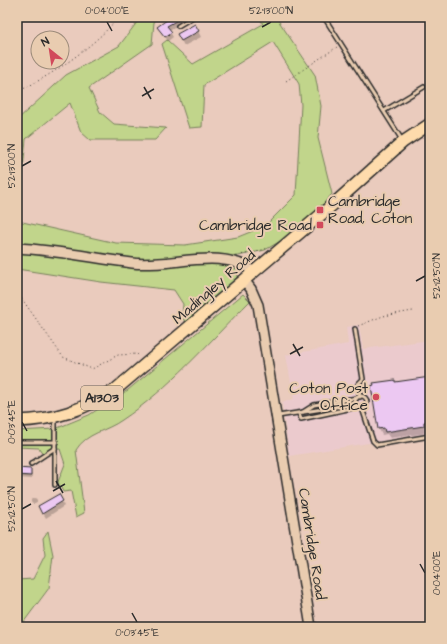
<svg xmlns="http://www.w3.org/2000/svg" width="447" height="644" font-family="'Architects Daughter',sans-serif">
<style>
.built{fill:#ebcacd}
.green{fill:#c1d58b;stroke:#76805b}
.shadow{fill:#0003}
.building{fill:#ecc8f2;stroke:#2b2b2b}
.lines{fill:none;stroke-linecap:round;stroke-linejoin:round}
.lane-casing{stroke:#2b2b2b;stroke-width:6}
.secondary-casing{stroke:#2b2b2b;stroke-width:12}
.highway-casing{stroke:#2b2b2b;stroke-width:14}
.path{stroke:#2b2b2b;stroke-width:1;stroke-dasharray:1 3;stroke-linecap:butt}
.lane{stroke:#e9ccb0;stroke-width:3}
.secondary{stroke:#e9ccb0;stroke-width:9}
.highway{stroke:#fedbac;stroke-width:11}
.ticks{fill:none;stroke:#2b2b2b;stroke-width:1.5}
.poi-dot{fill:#d1495b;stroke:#e9ccb0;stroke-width:1.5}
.labels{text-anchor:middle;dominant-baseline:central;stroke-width:4;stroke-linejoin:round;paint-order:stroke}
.shield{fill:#e9ccb0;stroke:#645b53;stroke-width:1}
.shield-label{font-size:14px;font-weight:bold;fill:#2b2b2b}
.poi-label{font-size:15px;fill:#2b2b2b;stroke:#e9ccb0;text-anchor:end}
.street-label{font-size:15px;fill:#2b2b2b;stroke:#e9ccb0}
.neatline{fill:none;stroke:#2b2b2b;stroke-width:1.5}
.ticks-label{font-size:10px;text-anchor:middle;fill:#2b2b2b}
</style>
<rect width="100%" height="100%" fill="#eacbbd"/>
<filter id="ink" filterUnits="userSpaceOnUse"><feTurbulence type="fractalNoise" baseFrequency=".025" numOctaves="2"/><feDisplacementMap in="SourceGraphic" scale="8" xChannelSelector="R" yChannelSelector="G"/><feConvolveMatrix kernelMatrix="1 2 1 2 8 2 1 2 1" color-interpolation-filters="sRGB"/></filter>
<g filter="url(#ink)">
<polygon class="built" points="359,325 363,349 430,340 430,433 289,456 282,402 294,399 286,355 348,344 346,327"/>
<g class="green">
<polygon points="141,17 151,17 154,22 152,44 89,88 100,112 114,124 166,128 155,140 90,140 81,132 70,103 26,139 18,221 116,243 185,245 238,237 265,226 296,195 301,105 299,84 273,42 204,85 202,127 189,128 162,44 167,40 193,64 263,24 259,17 276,17 315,75 321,106 318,138 332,194 316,212 289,236 265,250 238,256 135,262 17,244 17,120 66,75 119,46"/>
<path d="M 17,251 L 133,268 L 224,263 L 236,264 C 240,272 238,277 233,283 L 186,323 L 182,317 L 183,304 L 174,290 L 101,282 L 17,269 Z"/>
<path d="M 243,294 L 250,301 C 210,341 169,389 122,420 C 107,431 86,433 76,450 L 84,513 L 76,517 L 71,491 L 63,492 L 58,482 L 65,464 L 60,449 L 52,450 L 51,455 L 43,454 L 39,448 L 17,447 L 17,431 L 55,429 L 89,415 L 128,390 Z"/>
<polygon points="48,531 53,555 49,588 20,627 17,627 17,599 19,597 17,595 17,580 33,579 45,555 43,538"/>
</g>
<g class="shadow">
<polygon points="170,17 192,17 169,30 173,37 168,41 161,31"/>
<polygon points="195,25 201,37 184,46 178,34"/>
<polygon points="430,378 430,428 427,429 427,433 390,438 387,434 382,435 379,429 396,383"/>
<polygon points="17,469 31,470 32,479 18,478"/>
<polygon points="59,496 64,506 46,518 39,506"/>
<circle cx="34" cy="501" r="3"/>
</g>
<g class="building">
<polygon points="171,17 183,17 167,26 172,32 165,37 157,27"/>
<polygon points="195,24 199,31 181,41 177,34"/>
<polygon points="430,377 430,421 424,422 424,426 385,432 384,428 378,429 371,386 374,385 373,383 395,380 395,382"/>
<polygon points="17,468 31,469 31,476 17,475"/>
<polygon points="59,494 63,501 42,514 38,506"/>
</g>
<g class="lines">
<g class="lane-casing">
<g id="lane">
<polyline points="324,17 402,140"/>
<polyline points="178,26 193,17"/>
<polyline points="384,111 424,87"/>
<polyline points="355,329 363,379 358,384 360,397"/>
<circle cx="361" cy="402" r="6"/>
<polyline points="362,408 373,441 377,445 430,436"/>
<polyline points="303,412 314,405 357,398"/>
<polyline points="299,414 301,419 357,407"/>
<polyline points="278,416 355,404"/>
<polyline points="17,442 56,442"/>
<polyline points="31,464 55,448"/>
<polyline points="55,485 55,419"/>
</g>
</g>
<g class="secondary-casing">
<g id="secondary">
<path d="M 17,248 C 56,250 93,258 132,263 C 170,268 222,246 254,272"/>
<polyline points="244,280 251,289 258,305 311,627"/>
</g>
</g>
<g class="highway-casing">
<path id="highway" d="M 17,421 C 56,420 82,410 115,390 L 337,201 L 403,142 L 430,124"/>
</g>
<g class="path">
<polyline points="286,81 337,47"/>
<path d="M 17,92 C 54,74 92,48 119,17"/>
<polyline points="238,255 253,253 268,248"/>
<polyline points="17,292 63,357 92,369 118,355 137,354 140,357"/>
<polyline points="358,326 383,316 413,311"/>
</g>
<use href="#lane" class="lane"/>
<use href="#secondary" class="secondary"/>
<use href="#highway" class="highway"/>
</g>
</g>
<path class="ticks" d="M 107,22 L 112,31M 262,27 L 271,22M 144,87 L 151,99M 142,96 L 154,89M 22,166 L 31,161M 416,281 L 425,276M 293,344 L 300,356M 290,354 L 303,347M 22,422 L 27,431M 56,481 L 63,493M 53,491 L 65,484M 22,509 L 31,504M 420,564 L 425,573M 132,613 L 137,622"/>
<g class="poi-dot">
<rect x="316" y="206" width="8" height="8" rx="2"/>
<rect x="316" y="221" width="8" height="8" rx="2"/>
<circle cx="376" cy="397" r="4"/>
</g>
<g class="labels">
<rect class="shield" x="81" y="386" width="42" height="24" rx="3"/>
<g class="shield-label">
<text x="102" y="398">A1303</text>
</g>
<g class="poi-label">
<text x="328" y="201" text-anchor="start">Cambridge<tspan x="328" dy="17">Road, Coton</tspan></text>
<text x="312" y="225">Cambridge Road</text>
<text x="368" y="388">Coton Post<tspan x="368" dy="17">Office</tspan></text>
</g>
<g class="street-label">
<text transform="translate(214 287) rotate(-41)">Madingley Road</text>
<text transform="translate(312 544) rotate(81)">Cambridge Road</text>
</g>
</g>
<rect width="447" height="644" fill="none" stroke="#e9ccb0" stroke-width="44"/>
<g transform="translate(50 50) rotate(330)"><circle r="19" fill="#e9ccb0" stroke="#9d8c7b"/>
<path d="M0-3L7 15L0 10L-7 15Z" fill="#d1495b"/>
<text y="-6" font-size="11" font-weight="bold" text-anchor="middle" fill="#2b2b2b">N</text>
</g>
<rect x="22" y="22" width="403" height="600" class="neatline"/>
<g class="ticks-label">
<text x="107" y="14">0°04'00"E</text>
<text x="271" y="14">52°13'00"N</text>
<text transform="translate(11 166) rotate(-90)" y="4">52°13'00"N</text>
<text transform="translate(436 276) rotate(-90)" y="4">52°12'50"N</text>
<text transform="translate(11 422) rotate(-90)" y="4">0°03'45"E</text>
<text transform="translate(11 509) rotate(-90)" y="4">52°12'50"N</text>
<text transform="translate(436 573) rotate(-90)" y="4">0°04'00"E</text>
<text x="137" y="636">0°03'45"E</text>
</g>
</svg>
